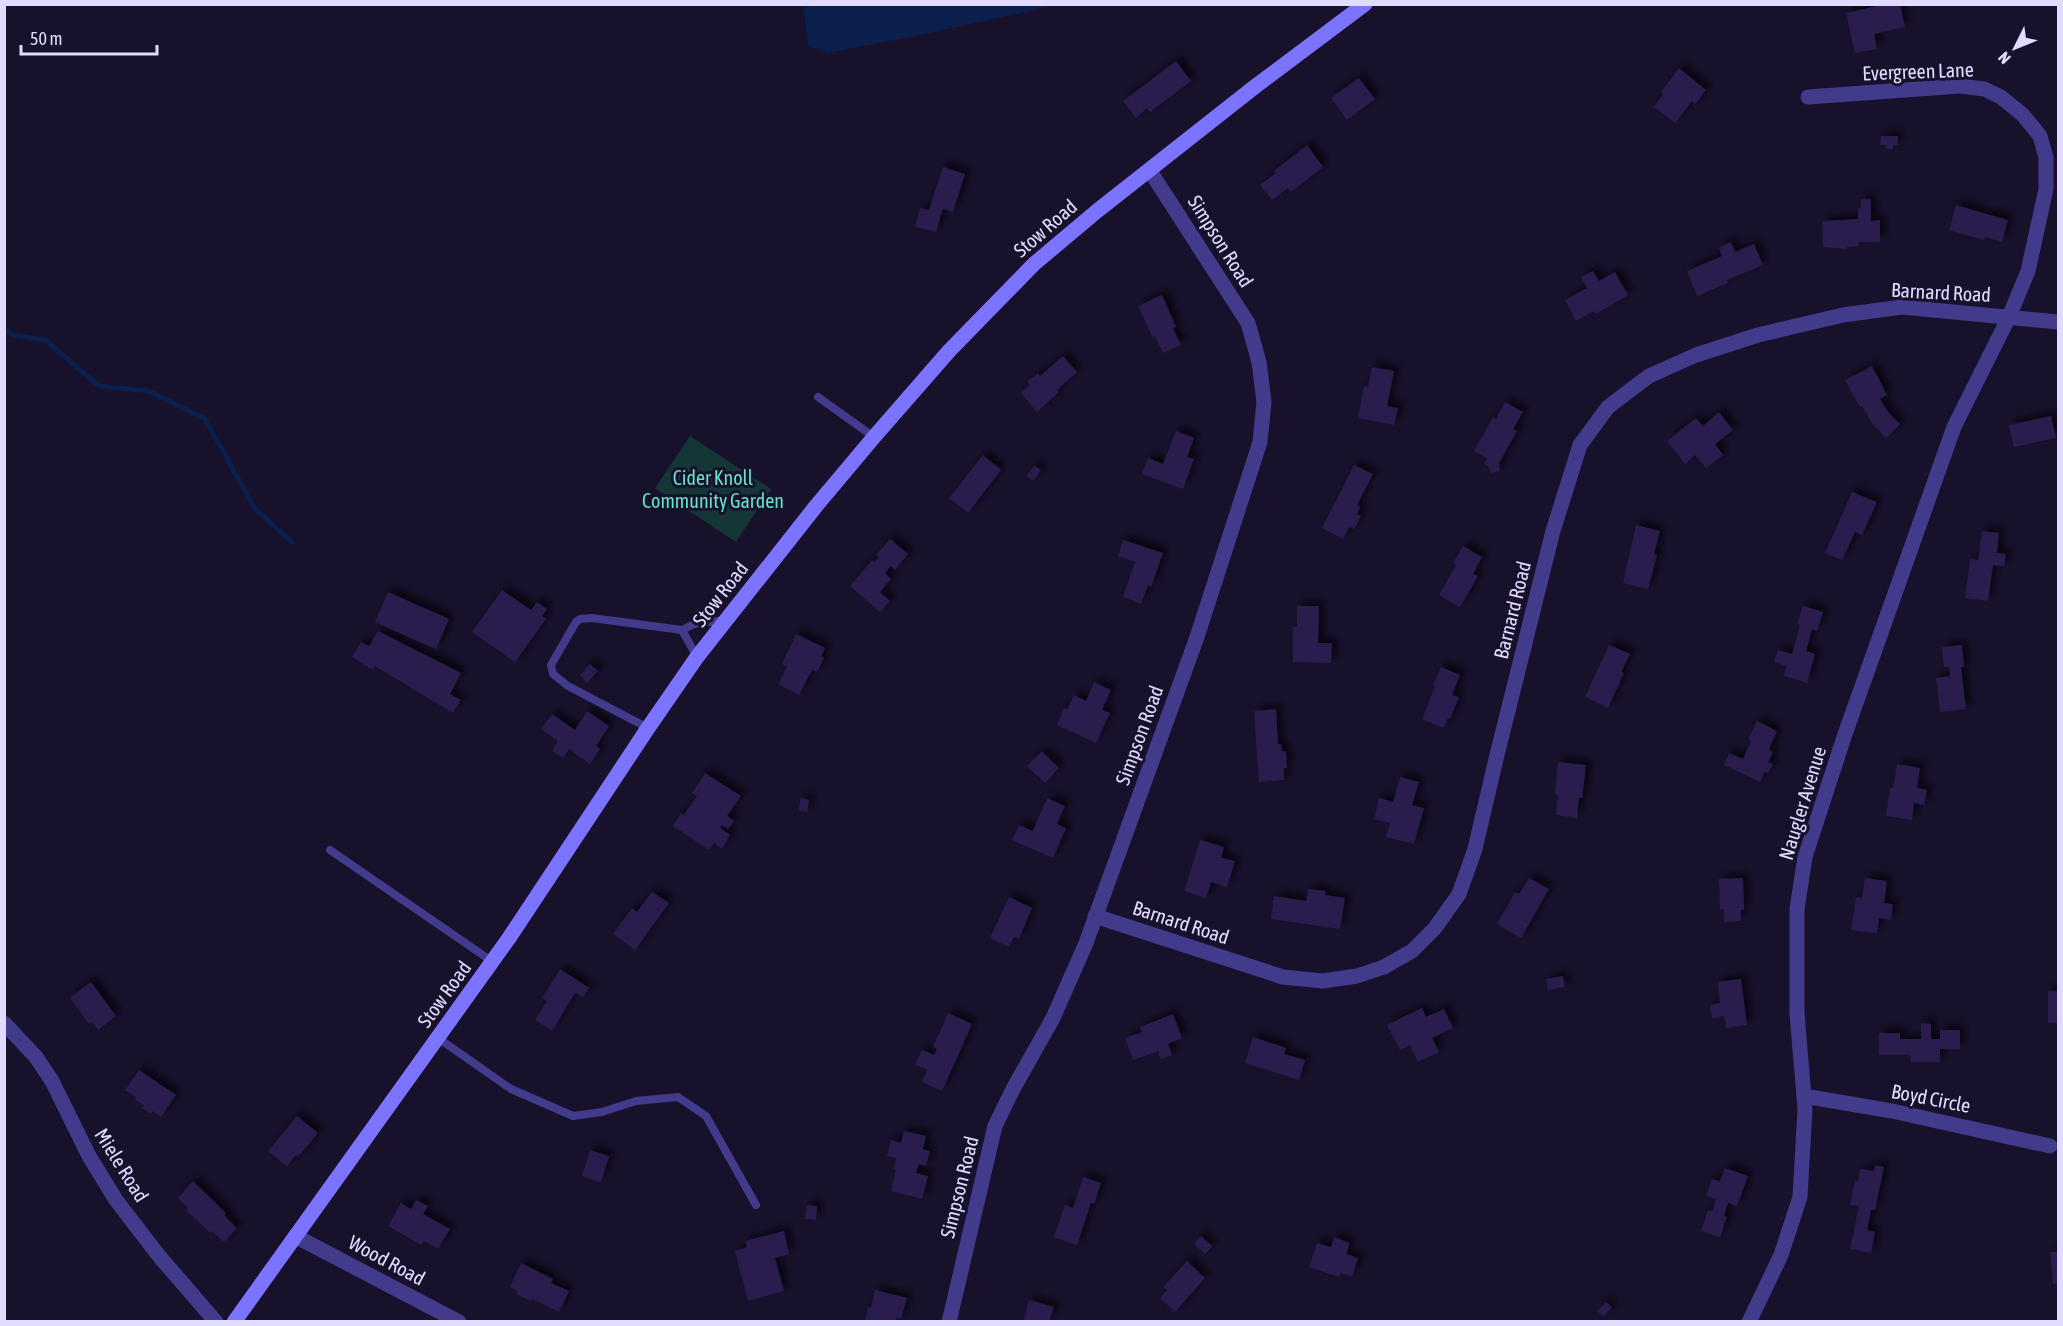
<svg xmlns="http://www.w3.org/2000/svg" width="2063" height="1326" font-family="'Asap Condensed',sans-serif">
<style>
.green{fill:#143636}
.water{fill:#0a1f4c}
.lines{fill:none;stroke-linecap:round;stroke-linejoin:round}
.stream{stroke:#0a1f4c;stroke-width:5}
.building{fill:#291d4d;filter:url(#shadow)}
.lane{stroke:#423b8c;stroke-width:8}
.street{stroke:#423b8c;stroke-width:15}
.secondary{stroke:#7c73ff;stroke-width:15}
.labels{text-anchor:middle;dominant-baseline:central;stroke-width:6;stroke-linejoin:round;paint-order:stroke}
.street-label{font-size:20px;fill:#e1dcff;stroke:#17112c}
.park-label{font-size:20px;fill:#64e3c8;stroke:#17112c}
</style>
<defs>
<filter id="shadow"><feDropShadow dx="5.5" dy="-5.5" stdDeviation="3" flood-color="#0009"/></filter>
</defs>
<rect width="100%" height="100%" fill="#17112c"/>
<polygon class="green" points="690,436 771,489 736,542 655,488"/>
<polygon class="water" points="803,5 803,4 1056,5 930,33 827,53 808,45"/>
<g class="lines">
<polyline class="stream" points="4,329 14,335 45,340 99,386 149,391 205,419 255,509 292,542"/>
</g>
<g class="building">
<polygon points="1886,4 1900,4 1905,27 1874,34 1877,49 1855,53 1846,13"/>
<polygon points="1176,61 1191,81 1150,112 1147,108 1136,118 1123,101"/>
<polygon points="1679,68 1706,90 1695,104 1692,101 1675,123 1654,107 1663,94 1661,92"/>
<polygon points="1359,78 1375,99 1347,120 1331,98"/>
<polygon points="1881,136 1898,136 1898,145 1893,145 1893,149 1886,149 1887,145 1880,145"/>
<polygon points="1307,145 1323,167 1291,192 1288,188 1272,200 1260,185 1276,173 1274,171"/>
<polygon points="943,167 965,174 953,212 943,209 936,232 915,227 920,208 929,210"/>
<polygon points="1861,199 1871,199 1871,221 1880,220 1880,242 1859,242 1859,246 1847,247 1847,249 1823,247 1822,221 1858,219 1858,208 1861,208"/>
<polygon points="1956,205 2008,220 2002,242 1985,237 1984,240 1949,230"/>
<polygon points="1731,242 1735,252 1754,244 1763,265 1727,280 1728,283 1697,296 1687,271 1722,256 1719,248"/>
<polygon points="1593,271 1599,281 1615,272 1628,295 1596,314 1594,311 1576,321 1565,300 1587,288 1581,277"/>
<polygon points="1162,295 1176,327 1173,328 1181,345 1163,353 1155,336 1153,338 1138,306"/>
<polygon points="1063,356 1077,372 1057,390 1059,392 1037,412 1021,393 1030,385 1027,382 1038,373 1040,376"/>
<polygon points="1872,366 1887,395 1880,399 1888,412 1900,424 1886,438 1872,423 1862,406 1860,407 1845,380"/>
<polygon points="1372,367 1394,371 1387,406 1398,408 1394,425 1358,418 1364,386 1368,387"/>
<polygon points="1505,402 1523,412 1513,429 1517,431 1499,463 1500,471 1491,473 1488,466 1484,463 1487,458 1474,451 1493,417 1496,419"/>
<polygon points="1719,412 1733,430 1715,444 1723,455 1706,468 1695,455 1685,464 1667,441 1696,418 1703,426"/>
<polygon points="2051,416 2056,438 2014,447 2009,425"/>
<polygon points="1176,431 1194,438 1187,457 1194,459 1183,489 1142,474 1148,458 1163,464"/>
<polygon points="983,455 1001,470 968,513 949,498"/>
<polygon points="1035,465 1041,470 1033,481 1026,476"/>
<polygon points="1354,465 1373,474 1357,505 1360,507 1357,514 1361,516 1354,529 1349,527 1343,539 1322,528"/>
<polygon points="1852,492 1877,502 1862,535 1855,532 1842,560 1825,553"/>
<polygon points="1636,525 1660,531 1654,554 1657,555 1648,589 1623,583"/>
<polygon points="1982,531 1999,533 1997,553 2006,554 2004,566 1993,565 1988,601 1965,598 1970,559 1978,560"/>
<polygon points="890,539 908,554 895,570 891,566 885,573 891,579 880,592 890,601 880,612 850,586 872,560 874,562 879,557 876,555"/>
<polygon points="1123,540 1163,553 1151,587 1148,585 1141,604 1123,597 1135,562 1118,556"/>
<polygon points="1463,546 1482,557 1473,574 1478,576 1460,607 1439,595 1456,565 1453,563"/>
<polygon points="502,590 531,610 537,602 547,609 542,616 546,619 515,662 472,632"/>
<polygon points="388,592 449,619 436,649 375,622"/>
<polygon points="1297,606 1319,606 1318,643 1332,643 1331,663 1293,662 1293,627 1297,627"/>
<polygon points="1803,606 1823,612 1817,631 1812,629 1806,651 1815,654 1807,683 1784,676 1787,666 1774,662 1778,650 1792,654 1800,625 1797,624"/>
<polygon points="378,631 461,673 450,694 461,700 453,713 375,666 373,670 352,657 361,642 369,646"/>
<polygon points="796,634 825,648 821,656 824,658 817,672 812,670 799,695 778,684 787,667 782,664"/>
<polygon points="1609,645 1630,654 1621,672 1624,673 1608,708 1585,697"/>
<polygon points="1962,645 1964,667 1961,667 1966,709 1940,712 1936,678 1950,676 1949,667 1944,667 1942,647"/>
<polygon points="590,664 598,671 587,683 580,675"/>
<polygon points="1441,667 1460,675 1452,695 1459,697 1450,719 1448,718 1444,728 1422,719 1435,687 1433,685"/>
<polygon points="1094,682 1111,690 1102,710 1110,713 1096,743 1057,725 1064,708 1067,710 1074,695 1086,701"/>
<polygon points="1276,709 1278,744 1281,744 1282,751 1286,751 1287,768 1284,768 1284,780 1259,782 1254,711"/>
<polygon points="587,711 609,726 596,746 600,749 590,764 569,749 563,758 552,751 558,741 541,729 552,714 575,730"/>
<polygon points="1757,721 1777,731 1769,749 1773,752 1768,762 1773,764 1768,773 1765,772 1760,782 1724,765 1729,753 1743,759 1751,741 1748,740"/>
<polygon points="1042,751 1059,768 1045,783 1027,766"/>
<polygon points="1558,762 1586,765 1582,798 1579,798 1577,818 1556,815 1558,795 1555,795"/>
<polygon points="1897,764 1920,768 1917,788 1927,790 1924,805 1914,803 1912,820 1886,816 1890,787 1893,788"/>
<polygon points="705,773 741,796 727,816 734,821 728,829 722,825 720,828 730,835 722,849 714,843 709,850 673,826 681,813 684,815 697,796 692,793"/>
<polygon points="1400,777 1419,782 1412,805 1424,808 1414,844 1386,837 1390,823 1374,819 1379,798 1393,802"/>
<polygon points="801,798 809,800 807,812 798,810"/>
<polygon points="1047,798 1065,806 1057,824 1066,828 1053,858 1012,840 1019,825 1033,831"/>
<polygon points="1200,840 1224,847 1221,858 1235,861 1227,887 1211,882 1206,898 1184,891"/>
<polygon points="1529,878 1549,889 1521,938 1497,924 1515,892 1519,894"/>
<polygon points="1743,878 1744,910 1741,910 1741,921 1724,922 1724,909 1720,909 1719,879"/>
<polygon points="1865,878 1887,881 1884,903 1893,904 1891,920 1879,918 1877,933 1851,930 1856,897 1862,898"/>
<polygon points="1308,889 1326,891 1325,895 1345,898 1340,929 1271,919 1274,896 1306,901"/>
<polygon points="652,892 669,903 635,950 613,934 632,908 637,912"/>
<polygon points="1009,897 1032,908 1019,939 1014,937 1009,947 990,938"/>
<polygon points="560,969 589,988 583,997 575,993 552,1031 535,1020 547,1001 542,998"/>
<polygon points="1563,976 1565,987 1548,990 1546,979"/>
<polygon points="1741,979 1747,1025 1726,1028 1724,1016 1712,1018 1710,1005 1720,1003 1718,982"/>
<polygon points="91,982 116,1016 98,1030 92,1022 89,1024 70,998"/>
<rect x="2048" y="991" width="10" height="32"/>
<polygon points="1422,1008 1426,1017 1444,1009 1453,1028 1432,1038 1439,1052 1418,1062 1410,1045 1400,1050 1387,1025"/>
<polygon points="948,1013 972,1024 942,1091 922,1082 927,1070 915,1064 922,1050 934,1055 937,1049 933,1047"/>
<polygon points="1173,1014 1182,1038 1168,1044 1172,1055 1161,1059 1158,1051 1133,1060 1125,1038 1142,1032 1140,1027"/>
<polygon points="1921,1023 1931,1024 1931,1039 1940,1039 1940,1030 1960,1030 1960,1049 1940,1049 1940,1062 1911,1062 1910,1055 1879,1055 1879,1033 1900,1033 1900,1039 1921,1039"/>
<polygon points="1253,1037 1286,1048 1284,1054 1305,1060 1299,1080 1245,1063"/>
<polygon points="139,1070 176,1095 161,1117 153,1111 151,1114 142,1108 144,1105 135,1100 137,1098 125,1090"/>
<polygon points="297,1116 318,1133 298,1157 296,1155 287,1166 268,1151"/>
<polygon points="904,1131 926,1136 923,1149 930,1151 926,1166 919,1164 916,1173 928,1176 922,1199 891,1191 896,1169 894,1169 896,1158 887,1156 891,1140 901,1143"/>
<polygon points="590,1150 609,1156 601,1182 582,1176"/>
<polygon points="1875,1165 1884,1167 1875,1210 1871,1210 1867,1230 1875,1232 1871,1253 1850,1249 1859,1206 1850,1205 1855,1180 1858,1181 1860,1169 1874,1171"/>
<polygon points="1725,1168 1748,1176 1737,1206 1728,1203 1724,1216 1727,1217 1720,1237 1701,1231 1708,1210 1712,1211 1716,1199 1706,1196 1712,1179 1720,1181"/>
<polygon points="1083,1177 1101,1183 1094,1204 1091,1203 1077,1245 1054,1237 1065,1205 1073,1208"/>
<polygon points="193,1181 226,1213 224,1215 237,1228 224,1242 212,1231 210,1233 186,1210 188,1208 178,1198"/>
<polygon points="416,1200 428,1206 423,1214 450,1229 438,1249 424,1241 421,1245 388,1226 401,1203 411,1209"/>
<polygon points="807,1205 817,1206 816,1220 805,1219"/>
<polygon points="784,1231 789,1254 775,1258 784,1291 748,1301 735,1251 747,1247 745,1241"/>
<polygon points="1201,1236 1212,1246 1205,1254 1194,1244"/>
<polygon points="1334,1237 1350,1243 1346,1254 1358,1258 1352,1277 1340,1273 1339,1277 1309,1267 1317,1243 1331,1247"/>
<polygon points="2050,1252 2058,1252 2058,1283 2053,1284"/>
<polygon points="1187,1261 1205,1278 1175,1312 1160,1298 1167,1290 1163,1287"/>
<polygon points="521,1263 553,1279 551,1283 569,1291 559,1312 532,1299 531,1301 516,1294 518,1291 510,1287"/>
<polygon points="875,1290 907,1298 901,1319 897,1317 896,1322 865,1322 868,1307 871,1308"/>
<polygon points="1029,1300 1054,1307 1049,1322 1023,1322"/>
<polygon points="1606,1302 1612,1307 1604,1317 1597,1311"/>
</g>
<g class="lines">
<g class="lane">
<polyline points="818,397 874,437"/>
<polyline points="682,630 694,624 725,620"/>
<polyline points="648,728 568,686 553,674 551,665 576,622 580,619 592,618 682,630 697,657"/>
<polyline points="330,850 493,962"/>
<polyline points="438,1038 511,1089 573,1116 602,1112 636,1101 678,1097 706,1116 756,1205"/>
</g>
<g class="street">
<polyline points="1095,916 1283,977 1323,981 1357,976 1384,967 1412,951 1435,928 1459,894 1475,849 1496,759 1553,531 1580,445 1608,407 1649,376 1696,355 1758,335 1843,315 1902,307 2058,322"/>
<polyline points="4,1023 36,1057 52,1081 89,1156 116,1200 159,1256 216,1322"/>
<polyline points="1804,1096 1892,1111 2050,1146"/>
<polyline points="295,1236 459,1322"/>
<polyline points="949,1322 995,1126 1013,1089 1053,1018 1086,943 1197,637 1260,442 1264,402 1259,362 1248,323 1150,171"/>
<polyline points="1749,1322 1781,1255 1800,1197 1805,1109 1797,1013 1797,909 1805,857 1844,737 1954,427 2009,317 2028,271 2046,189 2046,157 2040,136 2023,115 2001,97 1984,89 1960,86 1808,97"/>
</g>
<polyline class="secondary" points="234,1322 509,938 648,728 697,657 816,506 874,437 949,351 1034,264 1097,211 1257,85 1365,4"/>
</g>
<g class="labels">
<g class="street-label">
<text transform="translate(1918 71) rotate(-2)">Evergreen Lane</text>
<text transform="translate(1045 228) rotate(-41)">Stow Road</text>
<text transform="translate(1221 241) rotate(58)">Simpson Road</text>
<text transform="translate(1941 292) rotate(3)">Barnard Road</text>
<text transform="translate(720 594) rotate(-52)">Stow Road</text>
<text transform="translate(1512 610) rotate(-76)">Barnard Road</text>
<text transform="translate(1139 735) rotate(-70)">Simpson Road</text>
<text transform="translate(1802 803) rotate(-73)">Naugler Avenue</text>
<text transform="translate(1181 922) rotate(18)">Barnard Road</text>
<text transform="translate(444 994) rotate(-54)">Stow Road</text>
<text transform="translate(1931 1098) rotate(11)">Boyd Circle</text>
<text transform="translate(122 1165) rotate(58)">Miele Road</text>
<text transform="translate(959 1187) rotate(-76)">Simpson Road</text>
<text transform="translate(387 1260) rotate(28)">Wood Road</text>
</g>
<g class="park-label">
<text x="713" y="477">Cider Knoll<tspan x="713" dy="23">Community Garden</tspan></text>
</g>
</g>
<rect width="2063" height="1326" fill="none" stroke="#e1dcff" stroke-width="12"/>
<g transform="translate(2015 48) rotate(227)" stroke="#17112c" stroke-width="4.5" paint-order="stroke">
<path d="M0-4.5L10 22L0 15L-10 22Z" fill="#e1dcff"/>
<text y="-9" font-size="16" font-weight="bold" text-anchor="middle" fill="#e1dcff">N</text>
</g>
<path d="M21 45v9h136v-9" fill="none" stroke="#e1dcff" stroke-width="3"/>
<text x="30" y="45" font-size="18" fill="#e1dcff" stroke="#17112c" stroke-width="4.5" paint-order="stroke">50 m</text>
</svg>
